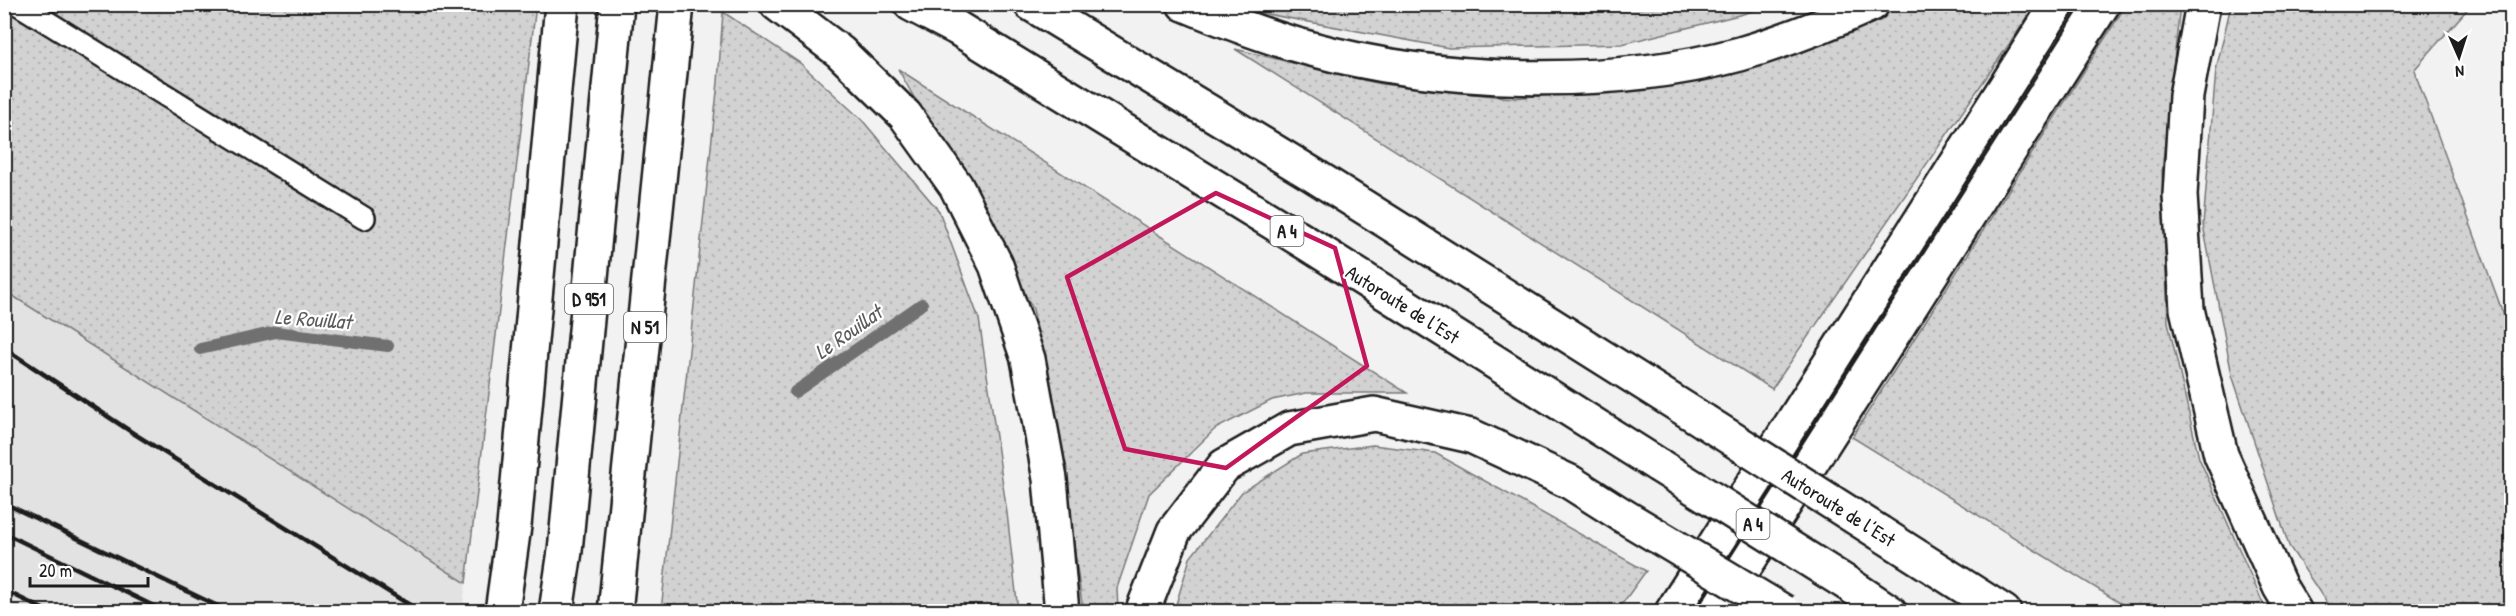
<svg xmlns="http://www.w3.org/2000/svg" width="2516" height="616" font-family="'Patrick Hand',sans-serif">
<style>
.built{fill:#e2e2e2}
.grass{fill:url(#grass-dots);stroke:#777;stroke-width:1.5}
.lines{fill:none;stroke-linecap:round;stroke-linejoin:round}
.stream{stroke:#707070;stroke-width:12}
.service-casing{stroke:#1c1c1c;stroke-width:26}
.minor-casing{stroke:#1c1c1c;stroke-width:38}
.primary-casing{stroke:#1c1c1c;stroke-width:38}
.motorway-casing{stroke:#1c1c1c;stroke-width:38}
.service{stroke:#fff;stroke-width:21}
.minor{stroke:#fff;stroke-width:33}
.primary{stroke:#fff;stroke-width:33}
.motorway{stroke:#fff;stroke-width:33}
.rail{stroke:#1c1c1c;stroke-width:4.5}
.motorway-bridge-casing{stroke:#1c1c1c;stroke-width:38;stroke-linecap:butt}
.motorway-bridge{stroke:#fff;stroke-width:33}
.marked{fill:none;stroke:#c2185b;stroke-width:4.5;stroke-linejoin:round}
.labels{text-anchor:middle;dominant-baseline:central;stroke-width:4.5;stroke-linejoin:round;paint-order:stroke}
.shield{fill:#fff;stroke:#606060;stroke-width:1.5}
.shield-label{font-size:18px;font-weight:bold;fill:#1c1c1c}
.street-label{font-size:20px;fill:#1c1c1c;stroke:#fff}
.water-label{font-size:21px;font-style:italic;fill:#5b5b5b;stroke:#fff}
</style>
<defs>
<pattern id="grass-dots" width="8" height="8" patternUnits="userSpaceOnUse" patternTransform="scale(1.5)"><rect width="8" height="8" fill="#d2d2d2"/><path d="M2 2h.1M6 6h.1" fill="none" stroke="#b4b4b4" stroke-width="1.8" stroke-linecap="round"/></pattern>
</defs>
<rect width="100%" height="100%" fill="#f2f2f2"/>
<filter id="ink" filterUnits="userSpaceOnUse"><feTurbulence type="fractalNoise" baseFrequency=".0167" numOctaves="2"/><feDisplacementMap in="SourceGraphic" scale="12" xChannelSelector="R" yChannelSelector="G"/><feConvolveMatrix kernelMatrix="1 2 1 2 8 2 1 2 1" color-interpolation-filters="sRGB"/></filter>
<g filter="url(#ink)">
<polygon class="built" points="4,5 385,531 466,583 462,611 5,611"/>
<g class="grass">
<polygon points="4,5 536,5 466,583 5,291"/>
<polygon points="1242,5 1771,5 1743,14 1622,44 1449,48 1261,13"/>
<polygon points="1879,5 2036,5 1772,389 1235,49 1381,84 1512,98 1660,85"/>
<polygon points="2126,5 2180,5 2162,171 2168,322 2199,458 2262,601 2269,611 2133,611 1852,437"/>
<polygon points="2231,5 2471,5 2414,70 2511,335 2511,611 2332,611 2289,546 2232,375 2203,225 2216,70"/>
<polygon points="723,12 800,63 862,120 939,211 979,319 1007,513 1018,611 661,611 718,82"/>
<polygon points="898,69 1407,393 1306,393 1272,400 1215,429 1149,494 1117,588 1118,611 1083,611 1059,437 1033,309"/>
<polygon points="1373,445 1435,453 1646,571 1617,611 1174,611 1190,558 1242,492 1302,454"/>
</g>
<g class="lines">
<g class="stream">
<polyline points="200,349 276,332 388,346"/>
<polyline points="795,392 922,304"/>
</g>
<g class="service-casing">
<polyline id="service" points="18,4 364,218"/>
</g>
<g class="minor-casing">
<polyline id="minor" points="502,612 514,526 562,4"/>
</g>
<g class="primary-casing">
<g id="primary">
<polyline points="556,612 565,551 617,4"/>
<polyline points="615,612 677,4"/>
</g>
</g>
<g class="motorway-casing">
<g id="motorway">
<polyline points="777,4 840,52 905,115 956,186 996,265 1028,359 1050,479 1062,612"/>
<polyline points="911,4 957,28 1308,244 1658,465"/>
<polyline points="1031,4 1310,173 1704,421"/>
<path d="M 1184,4 C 1225,21 1266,37 1308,48 C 1438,84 1610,89 1740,54 C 1785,41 1830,23 1872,4"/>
<polyline points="2203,4 2186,96 2180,195 2187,309 2221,455 2280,587 2295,612"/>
<polyline points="1880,533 2004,612"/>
<polyline points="1848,584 1890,612"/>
<polyline points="1144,612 1144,607 1174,531 1224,466 1289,429 1374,414 1471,436 1570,482 1622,515"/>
<polyline points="1672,612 2058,4"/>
<polyline points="1716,612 2103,4"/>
</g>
</g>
<use href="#service" class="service"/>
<use href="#minor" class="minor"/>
<use href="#primary" class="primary"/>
<use href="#motorway" class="motorway"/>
<g class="rail">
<polyline points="4,348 133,433 421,612"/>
<polyline points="4,503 230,612"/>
<polyline points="4,533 166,612"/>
<polyline points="4,590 49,612"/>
</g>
<g class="motorway-bridge-casing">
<g id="motorway-bridge">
<polyline points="1704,421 1880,533"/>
<polyline points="1658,465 1848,584"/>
<polyline points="1622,515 1784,612"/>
</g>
</g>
<use href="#motorway-bridge" class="motorway-bridge"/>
</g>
</g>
<path class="marked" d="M 1216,193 L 1335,248 L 1367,366 L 1226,468 L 1125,449 L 1067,277 Z"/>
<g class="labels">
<g class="shield">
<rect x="1270.5" y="216" width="33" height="30" rx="4.5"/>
<rect x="565" y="284" width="48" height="30" rx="4.5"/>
<rect x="624" y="312" width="42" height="30" rx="4.5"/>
<rect x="1736.5" y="509" width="33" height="30" rx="4.5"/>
</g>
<g class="shield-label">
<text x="1287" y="231">A 4</text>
<text x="589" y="299">D 951</text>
<text x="645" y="327">N 51</text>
<text x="1753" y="524">A 4</text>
</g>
<g class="street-label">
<text transform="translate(1403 304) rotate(32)">Autoroute de l’Est</text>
<text transform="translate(1839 507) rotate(32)">Autoroute de l’Est</text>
</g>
<g class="water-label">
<text transform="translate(313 319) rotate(4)">Le Rouillat</text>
<text transform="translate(848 332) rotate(-35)">Le Rouillat</text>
</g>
</g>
<rect width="2516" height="616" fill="none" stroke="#fff" stroke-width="24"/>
<rect x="12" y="12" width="2492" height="592" fill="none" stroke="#1c1c1c" stroke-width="2" filter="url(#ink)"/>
<g transform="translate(2459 57) rotate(177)" stroke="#ffffff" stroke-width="4.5" paint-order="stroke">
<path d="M0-4.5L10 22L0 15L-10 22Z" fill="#1c1c1c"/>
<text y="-9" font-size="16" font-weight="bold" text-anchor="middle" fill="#1c1c1c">N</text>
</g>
<path d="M30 577v9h118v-9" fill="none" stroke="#1c1c1c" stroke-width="3"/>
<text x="39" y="577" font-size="18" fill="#1c1c1c" stroke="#ffffff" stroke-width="4.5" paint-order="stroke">20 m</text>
</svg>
